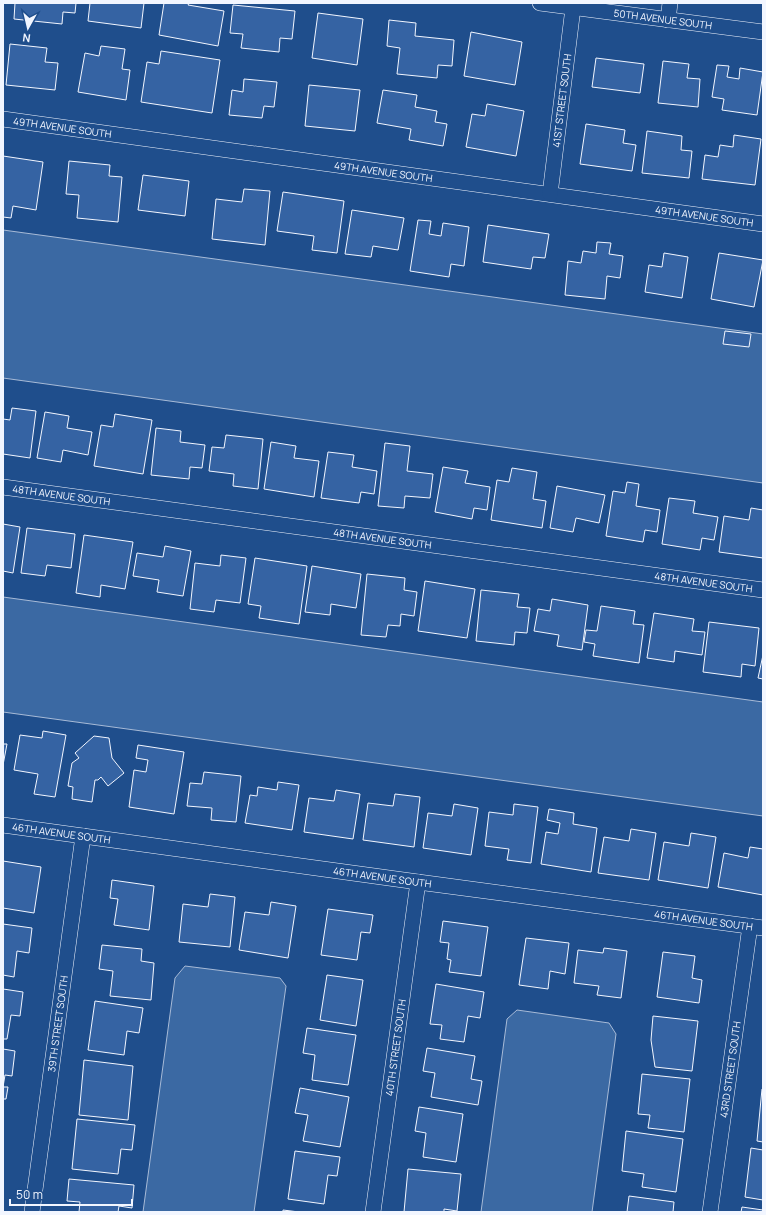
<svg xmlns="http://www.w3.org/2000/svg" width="766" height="1215" font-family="Manrope,sans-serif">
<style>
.water{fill:#3b69a3;stroke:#a8bbd7}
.building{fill:#3563a3;stroke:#f2f6ff}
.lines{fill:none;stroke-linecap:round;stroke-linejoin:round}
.street-casing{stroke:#f2f6ff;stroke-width:16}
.street{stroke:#1f4e8c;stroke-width:15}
.labels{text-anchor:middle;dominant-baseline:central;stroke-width:3;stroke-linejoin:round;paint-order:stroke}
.street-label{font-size:10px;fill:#f2f6ff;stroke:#1f4e8c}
</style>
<rect width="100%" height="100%" fill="#1f4e8c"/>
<g class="water">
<polygon points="3,230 763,334 763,483 3,378"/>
<polygon points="3,597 763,702 763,816 3,712"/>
<polygon points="185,966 280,978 286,986 254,1212 143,1212 175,978"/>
<polygon points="517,1010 609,1023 616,1034 592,1212 481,1212 507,1019"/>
</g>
<g class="building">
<polygon points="15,3 76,3 75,13 63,12 62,24 14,19"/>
<polygon points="90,3 144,3 141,28 88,21"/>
<polygon points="164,3 189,3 188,5 224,11 218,46 159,35"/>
<polygon points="233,5 295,11 292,39 280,38 279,52 241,48 243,34 230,33"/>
<polygon points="318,13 363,19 357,65 312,58"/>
<polygon points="389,20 416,23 415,36 454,40 452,66 438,65 437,78 397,74 400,48 387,46"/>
<polygon points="471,32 522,42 515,85 464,76"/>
<polygon points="10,44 47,48 45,62 58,63 55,90 6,85"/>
<polygon points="101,46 125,49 122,69 130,70 126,100 78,92 85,53 99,56"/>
<polygon points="161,51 220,60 212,113 141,102 147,62 159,64"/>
<polygon points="596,58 644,64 640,93 592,87"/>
<polygon points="663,61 689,64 687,78 700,79 698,107 658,103"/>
<polygon points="717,65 729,66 727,77 739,79 740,68 763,72 757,115 722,110 724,99 712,97"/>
<polygon points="244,79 277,82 274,107 264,106 262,118 229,115 232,90 243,92"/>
<polygon points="309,85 360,90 355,131 305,126"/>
<polygon points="383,90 417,95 415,107 437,111 435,122 447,124 443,146 409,140 411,129 377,123"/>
<polygon points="487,104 524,111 516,156 466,147 472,114 485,116"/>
<polygon points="586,124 625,130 623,143 636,145 632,171 580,164"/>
<polygon points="647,131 682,136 681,150 692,151 689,178 642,173"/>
<polygon points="734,135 761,139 755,185 702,179 705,155 718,157 720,145 733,147"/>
<polygon points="3,156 43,162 36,210 13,206 11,218 3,217"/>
<polygon points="69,161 110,165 109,176 122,177 118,222 77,218 79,195 66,194"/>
<polygon points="143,175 189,181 185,216 138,210"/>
<polygon points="244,189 270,191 265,245 212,239 216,199 242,202"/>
<polygon points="283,192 344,201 337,253 312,250 314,236 277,231"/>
<polygon points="352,210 404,218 398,250 373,246 371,257 345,254"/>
<polygon points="418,220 431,221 429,234 441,236 443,223 469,227 464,266 451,264 449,277 410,271"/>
<polygon points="488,225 549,234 545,258 533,257 531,269 483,262"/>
<polygon points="597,242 611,243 609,254 623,256 620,278 607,276 605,299 565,295 568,261 581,263 583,251 596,253"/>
<polygon points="664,253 688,257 682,298 645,292 649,265 662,267"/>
<polygon points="719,253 763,260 754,307 711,299"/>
<polygon points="725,331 751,334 749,347 723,344"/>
<polygon points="12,408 36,411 30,458 3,454 3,419 10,420"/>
<polygon points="45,412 69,416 67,428 92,432 88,455 63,450 61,462 37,458"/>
<polygon points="115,414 152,420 143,474 94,466 101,425 113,427"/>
<polygon points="156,428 181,431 180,442 205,445 202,468 190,467 189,479 151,475"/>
<polygon points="226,435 263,439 258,489 233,486 234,474 209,471 212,447 224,448"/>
<polygon points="271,442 296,446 294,458 319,461 314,497 264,489"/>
<polygon points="385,443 410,446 407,471 433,474 430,498 405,496 404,508 378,506"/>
<polygon points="328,452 354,455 352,467 377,471 374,494 361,492 359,503 321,498"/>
<polygon points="443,467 468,471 465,483 490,487 487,510 474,508 472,519 435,512"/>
<polygon points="512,468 537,472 533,499 546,501 542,528 491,520 497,480 509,482"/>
<polygon points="627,482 639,484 636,506 660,510 657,532 645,530 643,542 606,536 613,491 625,493"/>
<polygon points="557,486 605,495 599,523 576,518 573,532 550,528"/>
<polygon points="669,498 695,501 693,513 718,517 714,540 702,538 700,550 662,544"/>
<polygon points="751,508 763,510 763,558 719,552 724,516 749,520"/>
<polygon points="3,524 20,527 13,573 3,571"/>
<polygon points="27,528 75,534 71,568 47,565 45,576 21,573"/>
<polygon points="84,535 133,542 125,589 101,585 100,597 76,593"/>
<polygon points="165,546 191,551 183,596 157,592 159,580 133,576 137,553 163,557"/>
<polygon points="221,555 246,558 240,603 216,600 214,612 190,609 195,563 220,566"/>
<polygon points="255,558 307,566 299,624 259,618 261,606 248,604"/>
<polygon points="312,566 361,574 356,608 331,604 330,615 305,612"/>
<polygon points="367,574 405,578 404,590 417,592 414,616 401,614 400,626 388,625 386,637 361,635"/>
<polygon points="425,581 475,589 467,638 418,631"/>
<polygon points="481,590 519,594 517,607 530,608 527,633 515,632 514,645 476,641"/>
<polygon points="552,599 588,605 582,650 557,646 559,635 534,631 538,609 550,611"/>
<polygon points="601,606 635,611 633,624 644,625 639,663 593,656 595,644 584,642 586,630 597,631"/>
<polygon points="654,613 694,619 692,631 705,632 702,655 675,651 674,662 647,658"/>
<polygon points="709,622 759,628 755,666 742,664 741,677 703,672"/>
<polygon points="763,655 763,679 758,678"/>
<polygon points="43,731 66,735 55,797 34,794 38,774 14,770 20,735 42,738"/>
<polygon points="94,736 109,738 112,758 124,773 108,786 101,777 98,780 95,780 92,802 72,799 73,787 68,786 72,763 79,758 75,753"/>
<polygon points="3,744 7,744 3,765"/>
<polygon points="138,745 184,752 174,814 129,807 134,770 146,772 148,760 136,758"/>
<polygon points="204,772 241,776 236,822 211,820 212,808 187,806 190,783 202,784"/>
<polygon points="278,782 299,785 292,830 245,823 250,795 257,796 258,787 277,790"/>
<polygon points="336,790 360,794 353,839 304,832 309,798 334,801"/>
<polygon points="395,794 420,797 414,847 363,840 368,803 393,806"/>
<polygon points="454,804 478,808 471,855 423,848 428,813 452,816"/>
<polygon points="514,804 538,807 531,863 507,860 509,849 485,846 489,812 513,815"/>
<polygon points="549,809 574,813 573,824 597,828 591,872 541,864 546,832 558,834 560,823 547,820"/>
<polygon points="631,829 656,833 649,880 598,873 604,837 629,841"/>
<polygon points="691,833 716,837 708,888 658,880 664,842 689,846"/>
<polygon points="750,847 763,849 763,895 718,887 724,853 748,858"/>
<polygon points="3,861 41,867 34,913 3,908"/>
<polygon points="112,880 154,886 149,930 114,925 118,899 110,898"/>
<polygon points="210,894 235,897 230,947 179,942 183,904 208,907"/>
<polygon points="271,902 296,906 288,958 239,950 245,912 269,915"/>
<polygon points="328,909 373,915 370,933 361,932 357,960 321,955"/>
<polygon points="443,921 488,927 481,976 449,972 451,960 447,959 449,943 440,942"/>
<polygon points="3,924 32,928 29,953 17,951 14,977 3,975"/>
<polygon points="526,938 569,943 565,974 550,971 548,989 519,985"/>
<polygon points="102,945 142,949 141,961 154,963 151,1000 110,996 113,971 99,969"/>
<polygon points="604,948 627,951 621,998 597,995 599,986 574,983 578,950 603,953"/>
<polygon points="663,952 695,956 692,978 702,980 699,1003 657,997"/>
<polygon points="327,975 363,980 356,1026 320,1020"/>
<polygon points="436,984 484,992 480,1018 468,1016 464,1042 440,1039 442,1025 430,1024"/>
<polygon points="3,989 23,992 20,1016 11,1015 7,1039 3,1039"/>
<polygon points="95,1001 143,1008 139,1033 127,1031 124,1055 88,1050"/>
<polygon points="653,1016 698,1021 692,1071 655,1067 651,1040"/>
<polygon points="307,1028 356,1035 348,1085 312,1080 315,1055 303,1053"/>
<polygon points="427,1048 475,1056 471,1079 482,1081 478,1105 431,1097 435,1073 423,1071"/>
<polygon points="3,1049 15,1051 12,1076 5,1075 3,1087 8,1087 6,1099 3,1099"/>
<polygon points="84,1060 133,1066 128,1120 79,1115"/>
<polygon points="642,1074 690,1079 684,1132 648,1128 650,1115 638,1114"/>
<polygon points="300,1088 349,1097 340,1147 303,1141 308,1115 295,1113"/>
<polygon points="762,1089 763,1089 763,1142 757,1141"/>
<polygon points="419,1107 463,1114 456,1162 423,1157 426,1133 415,1131"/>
<polygon points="77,1119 135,1125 132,1150 121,1149 118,1174 72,1169"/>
<polygon points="626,1131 683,1139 676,1192 642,1187 644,1174 622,1171"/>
<polygon points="751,1148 763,1150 763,1200 745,1197"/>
<polygon points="295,1151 340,1157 337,1176 328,1175 324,1204 288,1199"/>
<polygon points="408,1169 461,1174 457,1211 444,1209 444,1212 404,1212"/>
<polygon points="69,1179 134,1185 132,1208 119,1206 118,1212 79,1212 80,1202 67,1201"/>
<polygon points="629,1196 674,1202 673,1212 627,1212"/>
<polygon points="742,1207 763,1210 763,1212 741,1212"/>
<polygon points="283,1210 299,1212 283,1212"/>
</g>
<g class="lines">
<g class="street-casing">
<g id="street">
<path id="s1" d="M 540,3 L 763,32"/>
<polyline points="668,20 670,3"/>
<path id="s2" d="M 3,119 L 763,224"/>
<path id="s3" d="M 550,194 L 573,8"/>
<path id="s4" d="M 3,487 L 763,590"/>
<path id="s5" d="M 3,825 L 418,882 L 763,928"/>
<path id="s6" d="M 32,1212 L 83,836"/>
<path id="s7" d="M 373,1212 L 418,882"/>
<path id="s8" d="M 710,1212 L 750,926"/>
</g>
</g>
<use href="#street" class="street"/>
</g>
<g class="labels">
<g class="street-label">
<text stroke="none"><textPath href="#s1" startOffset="124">50TH AVENUE SOUTH</textPath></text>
<text stroke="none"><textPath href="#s3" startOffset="94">41ST STREET SOUTH</textPath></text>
<text stroke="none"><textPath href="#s2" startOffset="60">49TH AVENUE SOUTH</textPath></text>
<text stroke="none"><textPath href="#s2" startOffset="384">49TH AVENUE SOUTH</textPath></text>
<text stroke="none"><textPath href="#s2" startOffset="708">49TH AVENUE SOUTH</textPath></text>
<text stroke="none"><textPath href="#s4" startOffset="59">48TH AVENUE SOUTH</textPath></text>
<text stroke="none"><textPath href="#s4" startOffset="383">48TH AVENUE SOUTH</textPath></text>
<text stroke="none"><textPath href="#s4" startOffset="707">48TH AVENUE SOUTH</textPath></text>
<text stroke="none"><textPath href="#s5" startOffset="59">46TH AVENUE SOUTH</textPath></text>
<text stroke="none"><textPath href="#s5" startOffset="383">46TH AVENUE SOUTH</textPath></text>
<text stroke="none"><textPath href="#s5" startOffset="707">46TH AVENUE SOUTH</textPath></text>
<text stroke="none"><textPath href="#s6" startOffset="190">39TH STREET SOUTH</textPath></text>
<text stroke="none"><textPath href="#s7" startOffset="166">40TH STREET SOUTH</textPath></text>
<text stroke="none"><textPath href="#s8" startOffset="144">43RD STREET SOUTH</textPath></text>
</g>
</g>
<rect width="766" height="1215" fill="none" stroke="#f2f6ff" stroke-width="8"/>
<g transform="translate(28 28) rotate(188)" stroke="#1f4e8c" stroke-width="3" paint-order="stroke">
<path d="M0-3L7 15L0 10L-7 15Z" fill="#f2f6ff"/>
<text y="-6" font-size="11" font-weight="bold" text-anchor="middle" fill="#f2f6ff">N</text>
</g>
<path d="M10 1199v6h122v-6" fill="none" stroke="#f2f6ff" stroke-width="2"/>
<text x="16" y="1199" font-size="12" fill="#f2f6ff" stroke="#1f4e8c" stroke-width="3" paint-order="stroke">50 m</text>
</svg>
